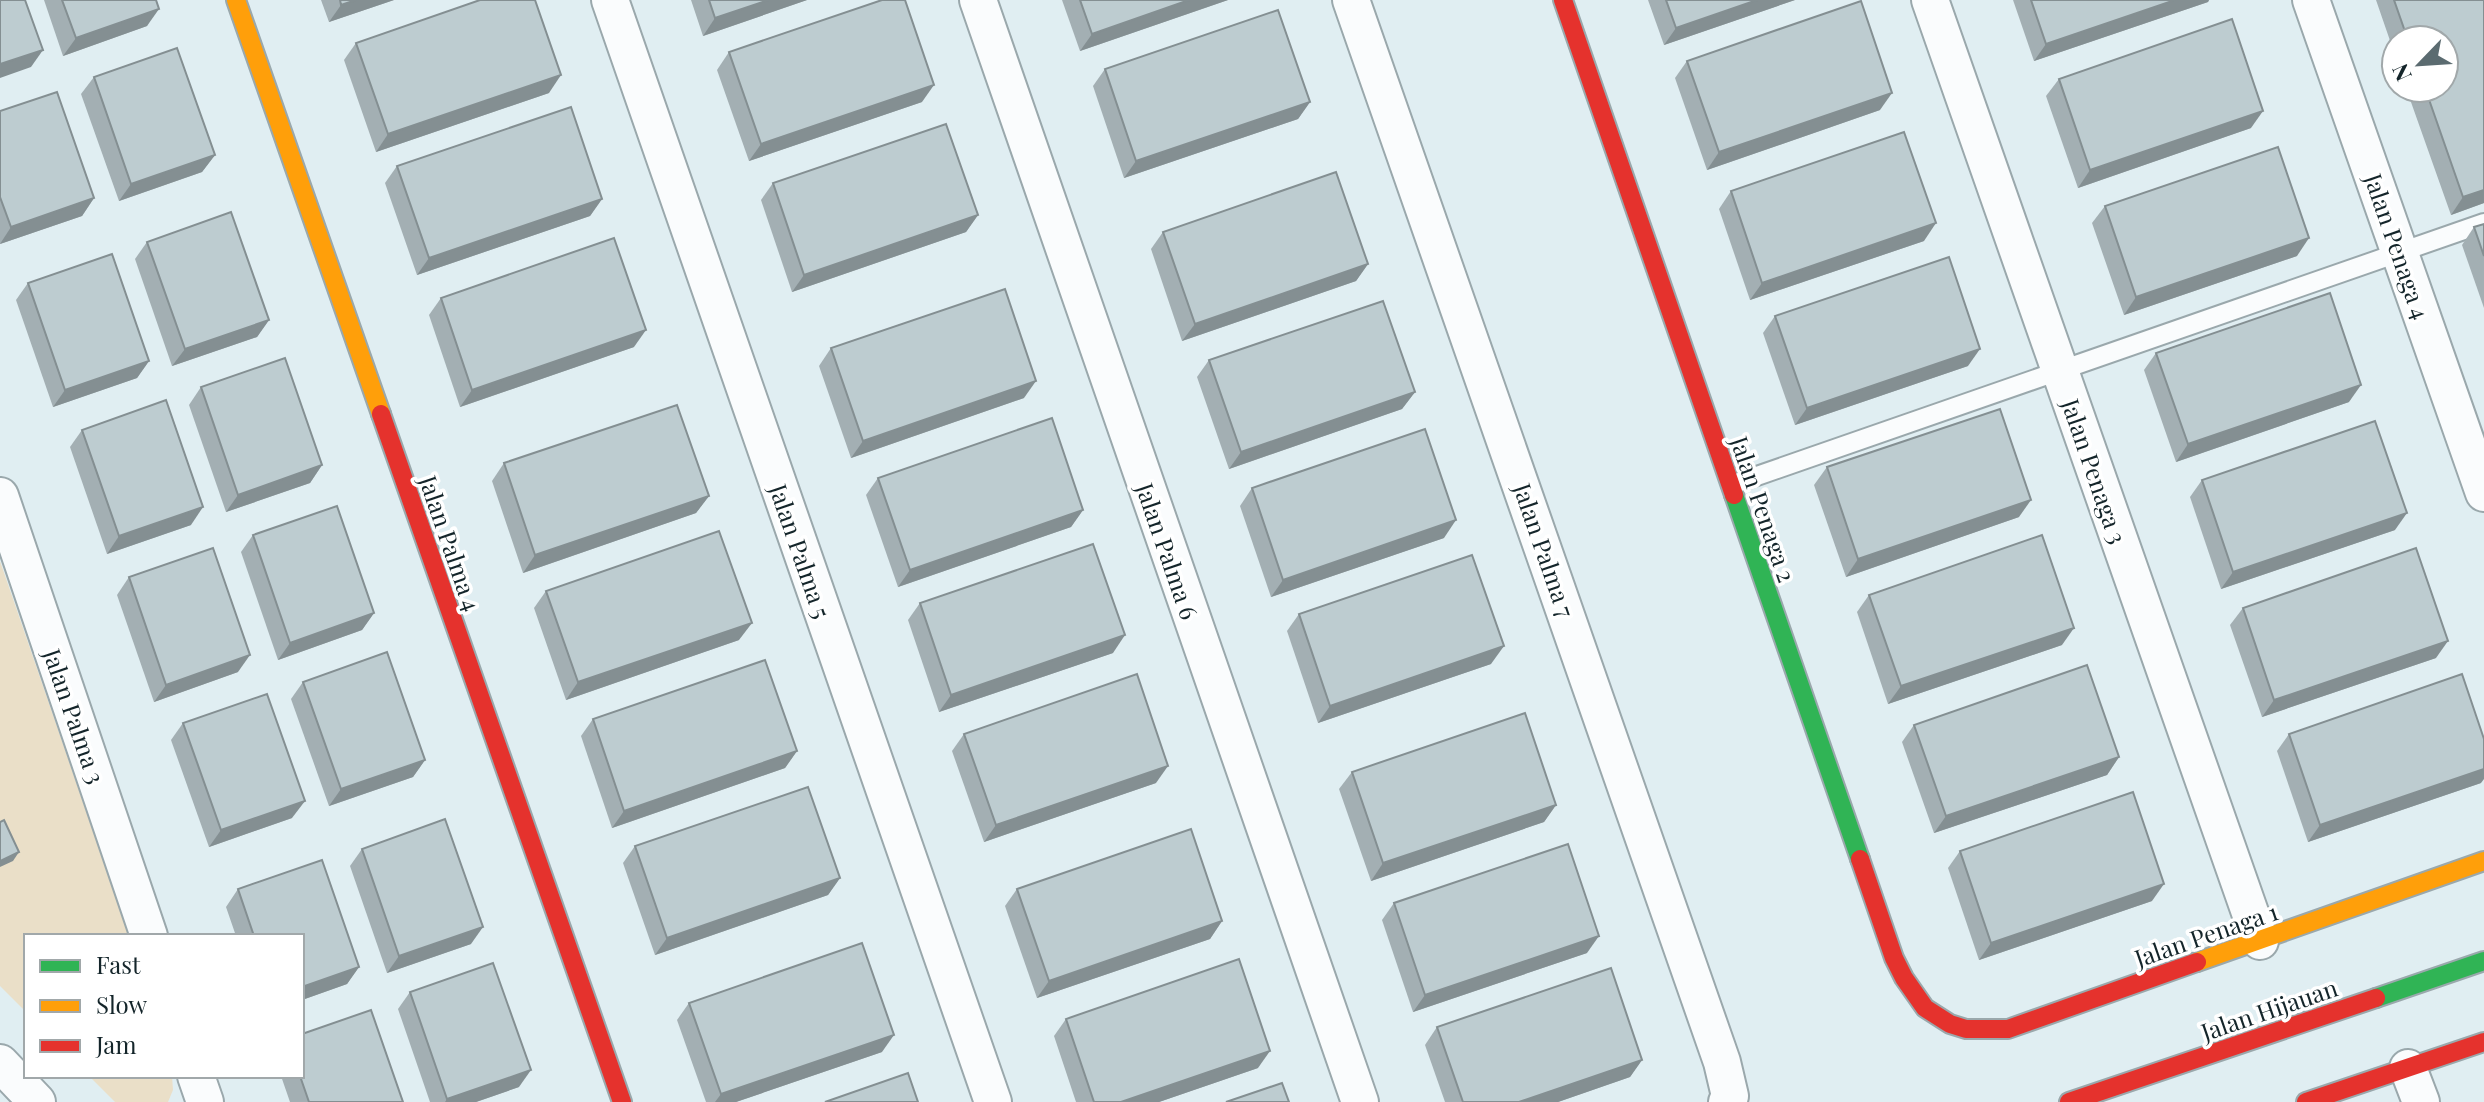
<svg xmlns="http://www.w3.org/2000/svg" width="2484" height="1102" font-family="'Playfair Display',serif">
<style>
.green{fill:#eadfc8}
.lines{fill:none;stroke-linecap:round;stroke-linejoin:round}
.lane-casing{stroke:#9aa8ac;stroke-width:22}
.street-casing{stroke:#9aa8ac;stroke-width:40}
.fast-casing{stroke:#9aa8ac;stroke-width:22}
.slow-casing{stroke:#9aa8ac;stroke-width:22}
.jam-casing{stroke:#9aa8ac;stroke-width:22}
.lane{stroke:#fafcfd;stroke-width:18}
.street{stroke:#fafcfd;stroke-width:36}
.fast{stroke:#30b455;stroke-width:18}
.slow{stroke:#ff9f0a;stroke-width:18}
.jam{stroke:#e5322d;stroke-width:18}
.wall{fill:#a3afb3}
.shaded-wall{fill:#848f92}
.building{fill:#bdccd0;stroke:#848f92;stroke-width:2}
.labels{text-anchor:middle;dominant-baseline:central;stroke-width:7;stroke-linejoin:round;paint-order:stroke}
.street-label{font-size:24px;fill:#14252a;stroke:#fff}
</style>
<rect width="100%" height="100%" fill="#e0eef2"/>
<g class="green">
<polygon points="0,561 129,936 26,936 26,1012 0,986"/>
<polygon points="89,1076 172,1076 173,1090 168,1102 115,1102"/>
</g>
<g class="lines">
<g class="lane-casing">
<polyline id="lane" points="1731,485 2484,223"/>
</g>
<g class="street-casing">
<g id="street">
<polyline points="610,0 993,1102"/>
<polyline points="978,0 1360,1102"/>
<polyline points="1351,0 1722,1062 1730,1096 1727,1102"/>
<polyline points="1930,0 2260,941"/>
<polyline points="2311,0 2484,493"/>
<polyline points="0,496 149,936"/>
<polyline points="0,1063 37,1102"/>
<polyline points="2408,1068 2421,1102"/>
<polyline points="196,1076 205,1102"/>
</g>
</g>
<g class="fast-casing">
<g id="fast">
<polyline points="1734,495 1860,859"/>
<polyline points="2376,998 2484,961"/>
</g>
</g>
<g class="slow-casing">
<g id="slow">
<polyline points="236,0 381,414"/>
<polyline points="2197,962 2484,861"/>
</g>
</g>
<g class="jam-casing">
<g id="jam">
<polyline points="1563,0 1734,495"/>
<polyline points="381,414 622,1102"/>
<polyline points="1860,859 1894,958 1904,978 1925,1008 1950,1024 1966,1029 2008,1029 2197,962"/>
<polyline points="2069,1102 2376,998"/>
<polyline points="2306,1102 2484,1042"/>
</g>
</g>
<use href="#lane" class="lane"/>
<use href="#street" class="street"/>
<use href="#fast" class="fast"/>
<use href="#slow" class="slow"/>
<use href="#jam" class="jam"/>
</g>
<g class="wall">
<polygon points="44,0 156,0 147,26 63,56"/>
<polygon points="321,0 394,0 329,22"/>
<polygon points="691,0 807,0 703,36"/>
<polygon points="1062,0 1228,0 1080,51"/>
<polygon points="1648,0 1795,0 1664,45"/>
<polygon points="2013,0 2209,0 2208,2 2034,61"/>
<polygon points="2376,0 2484,0 2484,203 2451,215 2406,88 2444,88 2444,40 2396,40 2396,58"/>
<polygon points="356,43 549,93 376,152 344,60"/>
<polygon points="729,52 922,102 749,161 717,70"/>
<polygon points="1687,61 1880,110 1707,170 1675,78"/>
<polygon points="1105,69 1310,102 1298,119 1124,178 1093,86"/>
<polygon points="94,77 215,155 202,172 119,201 81,94"/>
<polygon points="2059,79 2251,128 2078,188 2046,96"/>
<polygon points="0,111 94,198 82,216 0,244"/>
<polygon points="397,166 602,199 590,216 417,275 385,183"/>
<polygon points="773,183 978,215 966,232 792,292 761,200"/>
<polygon points="1731,191 1924,241 1750,300 1719,209"/>
<polygon points="2105,206 2297,256 2124,315 2092,223"/>
<polygon points="2484,224 2484,308 2462,245 2474,227"/>
<polygon points="1163,232 1368,264 1356,281 1182,341 1151,249"/>
<polygon points="147,242 269,320 257,337 172,366 135,259"/>
<polygon points="28,283 149,361 137,378 53,407 16,300"/>
<polygon points="441,298 634,347 460,407 429,315"/>
<polygon points="1775,316 1968,366 1795,425 1763,333"/>
<polygon points="831,348 1024,398 851,458 819,366"/>
<polygon points="2156,353 2349,402 2176,462 2144,370"/>
<polygon points="1209,360 1415,392 1402,409 1229,469 1197,377"/>
<polygon points="201,387 322,465 310,483 226,512 189,405"/>
<polygon points="82,430 191,525 107,554 70,447"/>
<polygon points="504,463 709,496 696,513 523,573 492,481"/>
<polygon points="1827,467 2019,517 1846,577 1814,485"/>
<polygon points="878,478 1083,510 1071,527 898,587 866,495"/>
<polygon points="2202,480 2395,530 2221,589 2190,497"/>
<polygon points="1252,488 1444,538 1271,597 1240,506"/>
<polygon points="253,535 374,613 362,630 278,660 241,552"/>
<polygon points="129,577 238,672 154,702 117,595"/>
<polygon points="546,591 739,640 566,700 534,608"/>
<polygon points="1869,595 2062,645 1888,704 1857,612"/>
<polygon points="920,603 1113,653 939,712 908,620"/>
<polygon points="2243,608 2436,658 2262,717 2230,625"/>
<polygon points="1299,614 1491,664 1318,723 1287,631"/>
<polygon points="303,682 425,760 413,777 329,806 291,699"/>
<polygon points="593,719 797,751 785,768 612,828 581,736"/>
<polygon points="183,723 292,818 209,847 171,740"/>
<polygon points="1914,725 2119,757 2107,775 1934,833 1902,742"/>
<polygon points="964,734 1156,783 984,842 952,751"/>
<polygon points="2289,734 2481,783 2308,842 2277,751"/>
<polygon points="1352,772 1556,805 1544,822 1371,881 1339,789"/>
<polygon points="635,846 840,878 828,895 655,955 623,863"/>
<polygon points="362,849 471,944 387,973 350,866"/>
<polygon points="1960,851 2152,901 1979,960 1948,868"/>
<polygon points="322,860 359,967 347,984 302,1000 302,936 236,936 226,907 238,889"/>
<polygon points="1017,889 1222,921 1210,939 1037,998 1005,906"/>
<polygon points="1394,903 1587,953 1413,1012 1382,920"/>
<polygon points="410,992 519,1087 476,1102 430,1102 398,1009"/>
<polygon points="689,1003 882,1052 736,1102 706,1102 677,1020"/>
<polygon points="1066,1019 1258,1068 1159,1102 1076,1102 1054,1036"/>
<polygon points="1437,1027 1642,1060 1630,1077 1558,1102 1445,1102 1425,1045"/>
<polygon points="281,1076 302,1076 403,1102 290,1102"/>
</g>
<g class="shaded-wall">
<polygon points="356,0 394,0 329,22 341,5"/>
<polygon points="769,0 807,0 703,36 715,18"/>
<polygon points="1189,0 1228,0 1080,51 1092,34"/>
<polygon points="1757,0 1795,0 1664,45 1676,28"/>
<polygon points="2175,0 2209,0 2208,2 2034,61 2046,44"/>
<polygon points="159,9 147,26 63,56 76,38"/>
<polygon points="43,50 31,67 0,78 0,64"/>
<polygon points="561,75 549,93 376,152 388,134"/>
<polygon points="934,85 922,102 749,161 761,144"/>
<polygon points="1892,93 1880,110 1707,170 1719,152"/>
<polygon points="1310,102 1298,119 1124,178 1136,161"/>
<polygon points="2263,111 2251,128 2078,188 2090,170"/>
<polygon points="215,155 202,172 119,201 131,184"/>
<polygon points="2484,190 2484,203 2451,215 2463,197"/>
<polygon points="94,198 82,216 0,244 11,227"/>
<polygon points="602,199 590,216 417,275 429,258"/>
<polygon points="978,215 966,232 792,292 804,275"/>
<polygon points="1936,223 1924,241 1750,300 1762,283"/>
<polygon points="2309,238 2297,256 2124,315 2136,297"/>
<polygon points="1368,264 1356,281 1182,341 1195,324"/>
<polygon points="269,320 257,337 172,366 185,349"/>
<polygon points="646,330 634,347 460,407 472,390"/>
<polygon points="1980,349 1968,366 1795,425 1807,408"/>
<polygon points="149,361 137,378 53,407 65,390"/>
<polygon points="1036,381 1024,398 851,458 863,441"/>
<polygon points="2361,385 2349,402 2176,462 2188,444"/>
<polygon points="1415,392 1402,409 1229,469 1241,452"/>
<polygon points="322,465 310,483 226,512 238,495"/>
<polygon points="709,496 696,513 523,573 535,555"/>
<polygon points="2031,500 2019,517 1846,577 1858,559"/>
<polygon points="203,507 191,525 107,554 119,536"/>
<polygon points="1083,510 1071,527 898,587 910,570"/>
<polygon points="2407,513 2395,530 2221,589 2233,572"/>
<polygon points="1456,520 1444,538 1271,597 1283,580"/>
<polygon points="374,613 362,630 278,660 290,643"/>
<polygon points="752,623 739,640 566,700 578,682"/>
<polygon points="2074,628 2062,645 1888,704 1901,686"/>
<polygon points="1125,635 1113,653 939,712 951,695"/>
<polygon points="2448,641 2436,658 2262,717 2274,700"/>
<polygon points="1504,646 1491,664 1318,723 1330,706"/>
<polygon points="250,655 238,672 154,702 166,685"/>
<polygon points="797,751 785,768 612,828 624,811"/>
<polygon points="2119,757 2107,775 1934,833 1946,816"/>
<polygon points="425,760 413,777 329,806 341,789"/>
<polygon points="1168,766 1156,783 984,842 996,825"/>
<polygon points="2484,769 2484,779 2481,783 2308,842 2320,825"/>
<polygon points="305,801 292,818 209,847 221,830"/>
<polygon points="1556,805 1544,822 1371,881 1383,863"/>
<polygon points="19,852 13,861 0,867 0,861"/>
<polygon points="840,878 828,895 655,955 667,938"/>
<polygon points="2164,884 2152,901 1979,960 1991,943"/>
<polygon points="1222,921 1210,939 1037,998 1049,981"/>
<polygon points="483,927 471,944 387,973 399,956"/>
<polygon points="1599,936 1587,953 1413,1012 1425,995"/>
<polygon points="359,967 347,984 302,1000 302,987"/>
<polygon points="894,1035 882,1052 736,1102 715,1102 721,1094"/>
<polygon points="1270,1051 1258,1068 1159,1102 1121,1102"/>
<polygon points="1642,1060 1630,1077 1558,1102 1519,1102"/>
<polygon points="531,1070 519,1087 476,1102 445,1102 447,1099"/>
</g>
<g class="building">
<polygon points="0,0 25,0 43,50 0,64"/>
<polygon points="62,0 156,0 159,9 76,38"/>
<polygon points="340,0 356,0 341,5"/>
<polygon points="480,0 535,0 561,75 388,134 356,43"/>
<polygon points="709,0 769,0 715,18"/>
<polygon points="882,0 905,0 934,85 761,144 729,52"/>
<polygon points="1080,0 1189,0 1092,34"/>
<polygon points="1666,0 1757,0 1676,28"/>
<polygon points="2031,0 2175,0 2046,44"/>
<polygon points="2394,0 2484,0 2484,190 2463,197 2425,88 2444,88 2444,40 2408,40"/>
<polygon points="1861,1 1892,93 1719,152 1687,61"/>
<polygon points="1278,10 1310,102 1136,161 1105,69"/>
<polygon points="2232,19 2263,111 2090,170 2059,79"/>
<polygon points="177,48 215,155 131,184 94,77"/>
<polygon points="57,92 94,198 11,227 0,197 0,111"/>
<polygon points="571,107 602,199 429,258 397,166"/>
<polygon points="946,124 978,215 804,275 773,183"/>
<polygon points="1904,132 1936,223 1762,283 1731,191"/>
<polygon points="2278,147 2309,238 2136,297 2105,206"/>
<polygon points="1336,172 1368,264 1195,324 1163,232"/>
<polygon points="231,212 269,320 185,349 147,242"/>
<polygon points="2484,224 2484,256 2474,227"/>
<polygon points="614,238 646,330 472,390 441,298"/>
<polygon points="112,254 149,361 65,390 28,283"/>
<polygon points="1949,257 1980,349 1807,408 1775,316"/>
<polygon points="1005,289 1036,381 863,441 831,348"/>
<polygon points="2330,293 2361,385 2188,444 2156,353"/>
<polygon points="1383,301 1415,392 1241,452 1209,360"/>
<polygon points="285,358 322,465 238,495 201,387"/>
<polygon points="166,400 203,507 119,536 82,430"/>
<polygon points="677,405 709,496 535,555 504,463"/>
<polygon points="2000,409 2031,500 1858,559 1827,467"/>
<polygon points="1052,418 1083,510 910,570 878,478"/>
<polygon points="2375,421 2407,513 2233,572 2202,480"/>
<polygon points="1425,429 1456,520 1283,580 1252,488"/>
<polygon points="337,506 374,613 290,643 253,535"/>
<polygon points="719,531 752,623 578,682 546,591"/>
<polygon points="2042,535 2074,628 1901,686 1869,595"/>
<polygon points="1093,544 1125,635 951,695 920,603"/>
<polygon points="213,548 250,655 166,685 129,577"/>
<polygon points="2416,548 2448,641 2274,700 2243,608"/>
<polygon points="1472,555 1504,646 1330,706 1299,614"/>
<polygon points="387,652 425,760 341,789 303,682"/>
<polygon points="765,660 797,751 624,811 593,719"/>
<polygon points="2087,665 2119,757 1946,816 1914,725"/>
<polygon points="1137,674 1168,766 996,825 964,734"/>
<polygon points="2462,674 2484,739 2484,769 2320,825 2289,734"/>
<polygon points="267,694 305,801 221,830 183,723"/>
<polygon points="1525,713 1556,805 1383,863 1352,772"/>
<polygon points="808,787 840,878 667,938 635,846"/>
<polygon points="2133,792 2164,884 1991,943 1960,851"/>
<polygon points="445,819 483,927 399,956 362,849"/>
<polygon points="4,820 19,852 0,861 0,822"/>
<polygon points="1191,829 1222,921 1049,981 1017,889"/>
<polygon points="1568,844 1599,936 1425,995 1394,903"/>
<polygon points="322,860 359,967 302,987 302,936 254,936 238,889"/>
<polygon points="862,943 894,1035 721,1094 689,1003"/>
<polygon points="1239,959 1270,1051 1121,1102 1094,1102 1066,1019"/>
<polygon points="493,963 531,1070 447,1099 410,992"/>
<polygon points="1611,968 1642,1060 1519,1102 1463,1102 1437,1027"/>
<polygon points="371,1010 403,1102 309,1102 300,1076 302,1076 302,1034"/>
<polygon points="908,1073 918,1102 825,1102"/>
<polygon points="1282,1083 1289,1102 1226,1102"/>
</g>
<g class="labels">
<g class="street-label">
<text transform="translate(2398 246) rotate(71)">Jalan Penaga 4</text>
<text transform="translate(2095 471) rotate(71)">Jalan Penaga 3</text>
<text transform="translate(1764 509) rotate(71)">Jalan Penaga 2</text>
<text transform="translate(451 543) rotate(71)">Jalan Palma 4</text>
<text transform="translate(1545 550) rotate(71)">Jalan Palma 7</text>
<text transform="translate(801 551) rotate(71)">Jalan Palma 5</text>
<text transform="translate(1168 551) rotate(71)">Jalan Palma 6</text>
<text transform="translate(75 716) rotate(71)">Jalan Palma 3</text>
<text transform="translate(2206 934) rotate(-19)">Jalan Penaga 1</text>
<text transform="translate(2269 1009) rotate(-19)">Jalan Hijauan</text>
</g>
</g>
<rect x="24" y="934" width="280" height="144" fill="#ffffff" stroke="#a1a8aa" stroke-width="2"/>
<rect x="40" y="960" width="40" height="12" fill="#30b455" stroke="#a1a8aa" stroke-width="2"/>
<text x="96" y="974" font-size="24" fill="#14252a">Fast</text>
<rect x="40" y="1000" width="40" height="12" fill="#ff9f0a" stroke="#a1a8aa" stroke-width="2"/>
<text x="96" y="1014" font-size="24" fill="#14252a">Slow</text>
<rect x="40" y="1040" width="40" height="12" fill="#e5322d" stroke="#a1a8aa" stroke-width="2"/>
<text x="96" y="1054" font-size="24" fill="#14252a">Jam</text>
<g transform="translate(2420 64) rotate(245)"><circle r="38" fill="#ffffff" stroke="#a1a8aa" stroke-width="2"/>
<path d="M0-6L14 30L0 20L-14 30Z" fill="#5b6b70"/>
<text y="-12" font-size="22" font-weight="bold" text-anchor="middle" fill="#14252a">N</text>
</g>
</svg>
